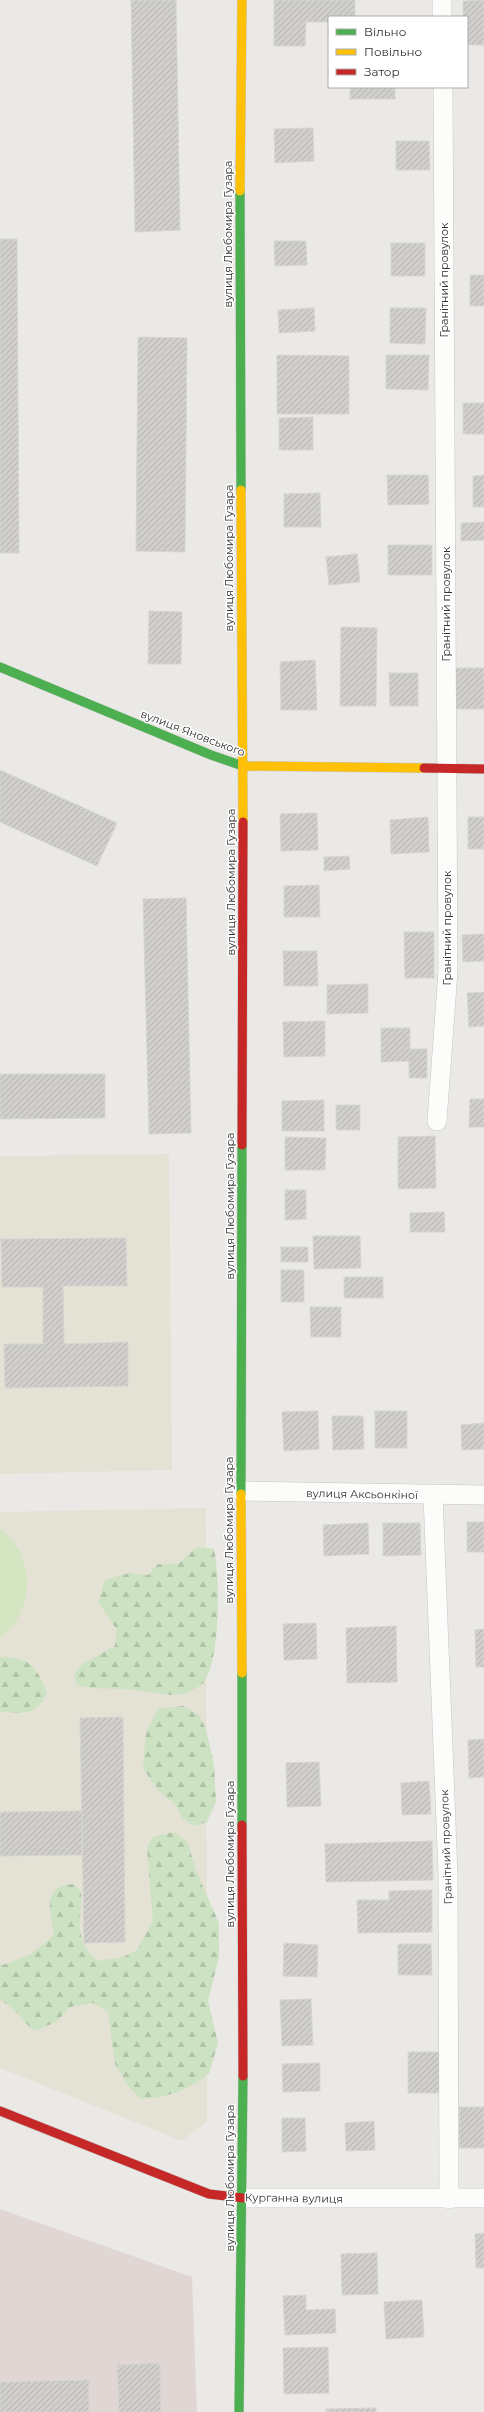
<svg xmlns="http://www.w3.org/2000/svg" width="484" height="2412" font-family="Montserrat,sans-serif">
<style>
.education{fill:#e4e1d5}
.medical{fill:#e0d7d5}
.forest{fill:url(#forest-firs)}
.pitch{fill:#d3e6c1}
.building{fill:url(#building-hatch);stroke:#d6d5d1}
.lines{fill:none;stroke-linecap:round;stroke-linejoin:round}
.street-casing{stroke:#c6c5c5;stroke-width:20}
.fast-casing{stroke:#c6c5c5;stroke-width:10}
.slow-casing{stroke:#c6c5c5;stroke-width:10}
.jam-casing{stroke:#c6c5c5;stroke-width:10}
.street{stroke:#fcfcfb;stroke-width:19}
.fast{stroke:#4caf50;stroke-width:9}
.slow{stroke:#ffc107;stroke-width:9}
.jam{stroke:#c62828;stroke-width:9}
.labels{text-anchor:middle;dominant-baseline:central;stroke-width:3;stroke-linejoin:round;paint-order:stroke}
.street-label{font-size:11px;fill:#2e2e2e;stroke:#fff}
</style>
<defs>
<pattern id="forest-firs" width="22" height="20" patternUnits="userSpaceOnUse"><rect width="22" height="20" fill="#cce2c2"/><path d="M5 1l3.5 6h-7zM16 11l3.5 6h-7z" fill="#b0c2a7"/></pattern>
<pattern id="building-hatch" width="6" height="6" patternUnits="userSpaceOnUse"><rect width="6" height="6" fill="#d0cfcb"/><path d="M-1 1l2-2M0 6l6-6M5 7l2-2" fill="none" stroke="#b3b2af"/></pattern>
</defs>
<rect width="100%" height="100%" fill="#ebe9e5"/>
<g class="education">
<polygon points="169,1154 172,1470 0,1474 0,1156"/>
<polygon points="206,1508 207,2121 182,2141 0,2068 0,1512"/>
</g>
<polygon class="medical" points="0,2209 192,2277 197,2412 161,2412 117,2366 119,2412 89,2412 89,2380 0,2382"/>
<g class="forest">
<path d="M 197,1547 L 214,1549 C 220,1577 221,1659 204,1682 C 202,1685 193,1690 189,1692 C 171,1699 152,1691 134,1690 C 114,1687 96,1691 77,1685 L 74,1674 L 84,1663 L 115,1646 L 117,1630 L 98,1602 L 105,1580 L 129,1573 L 148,1575 L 158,1564 L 178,1564 Z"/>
<path d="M 0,1657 C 28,1656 39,1668 47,1694 C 33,1717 24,1713 0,1712 Z"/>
<polygon points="183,1706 199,1715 206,1729 214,1765 216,1802 207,1822 194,1826 182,1818 175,1804 158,1790 143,1768 146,1732 158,1709"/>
<path d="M 174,1832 L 188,1843 L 196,1871 L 219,1923 L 219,1957 L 208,2001 L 218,2043 L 209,2074 C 185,2091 170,2097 141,2099 L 130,2088 L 115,2064 L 108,2012 L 93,2003 L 70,2007 L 56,2022 L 34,2031 C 22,2021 14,2006 0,2000 L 0,1964 L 3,1965 L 33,1953 L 54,1935 C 51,1912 40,1887 73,1884 L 81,1892 C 82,1922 72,1937 97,1961 L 123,1957 L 137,1950 L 153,1921 L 147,1848 L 153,1837 Z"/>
</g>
<path class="pitch" d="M 0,1529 C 36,1555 36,1611 0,1638 Z"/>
<g class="building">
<polygon points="131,0 176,0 180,230 135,232"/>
<polygon points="274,0 355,0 355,17 329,17 329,22 306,22 305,46 274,46"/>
<polygon points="484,0 484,45 467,45 467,17 463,17 463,1"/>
<rect x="350" y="87" width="45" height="12"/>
<polygon points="313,128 314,161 275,163 274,129"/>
<polygon points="396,141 429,141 430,170 396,170"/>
<polygon points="0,239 17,239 19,553 0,553"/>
<polygon points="274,241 306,241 307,265 275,266"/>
<rect x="391" y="243" width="34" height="33"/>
<rect x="470" y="275" width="14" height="31"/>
<polygon points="314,308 315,331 279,333 278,310"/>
<polygon points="390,308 426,308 425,344 390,343"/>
<polygon points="138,337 187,338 185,552 136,551"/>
<polygon points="277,355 349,356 349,414 277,414"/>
<polygon points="386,355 429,355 428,390 386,389"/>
<rect x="463" y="403" width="21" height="31"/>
<polygon points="313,417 313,450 279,450 279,418"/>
<polygon points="387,475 428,475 429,504 388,505"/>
<polygon points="484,475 484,507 473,507 473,476"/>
<polygon points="320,493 321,527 284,527 284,494"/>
<polygon points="484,522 484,540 461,541 461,523"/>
<rect x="388" y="545" width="44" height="30"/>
<polygon points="357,554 360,582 329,585 326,557"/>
<polygon points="149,611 182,612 181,664 148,664"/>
<polygon points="341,627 377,628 376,706 340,706"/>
<polygon points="315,660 317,710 281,710 280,662"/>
<rect x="455" y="668" width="29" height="41"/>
<polygon points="389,673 418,673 418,706 390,706"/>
<polygon points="0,770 117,823 97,866 0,822"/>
<polygon points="317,813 318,850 281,851 280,814"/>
<polygon points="428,817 429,852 391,854 390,820"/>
<rect x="468" y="817" width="16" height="32"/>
<polygon points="349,856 350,869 324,871 324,857"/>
<polygon points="319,885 320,917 284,917 284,886"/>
<polygon points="186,898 191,1133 149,1134 143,899"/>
<polygon points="404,932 434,932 434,978 405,978"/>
<polygon points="484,934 484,961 463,962 462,935"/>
<polygon points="283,951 317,951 318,986 284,986"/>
<polygon points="368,984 368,1013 327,1014 327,985"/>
<polygon points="484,992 484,1026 469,1027 467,993"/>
<polygon points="325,1021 325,1056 284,1057 283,1022"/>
<polygon points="381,1028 410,1028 410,1049 427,1049 427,1078 409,1078 409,1061 381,1062"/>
<polygon points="0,1074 105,1074 105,1118 0,1119"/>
<polygon points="470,1099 484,1099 484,1127 469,1127"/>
<polygon points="324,1100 324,1131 282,1131 282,1101"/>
<rect x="336" y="1105" width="24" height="25"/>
<polygon points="435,1136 436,1188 398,1189 398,1137"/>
<polygon points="285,1137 326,1138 325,1170 285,1170"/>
<polygon points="285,1190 306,1190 306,1219 285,1220"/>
<polygon points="444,1212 445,1232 410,1232 410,1213"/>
<polygon points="313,1236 360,1236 361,1268 314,1269"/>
<polygon points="126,1238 127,1286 63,1286 64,1344 128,1342 128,1386 5,1388 4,1344 43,1344 43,1287 2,1287 1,1239"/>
<rect x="281" y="1247" width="27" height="15"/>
<rect x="281" y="1270" width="23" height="32"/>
<rect x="344" y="1277" width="39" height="21"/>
<polygon points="310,1307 341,1307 341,1337 311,1337"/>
<polygon points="318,1411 319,1449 284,1451 282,1412"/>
<rect x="375" y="1411" width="32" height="37"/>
<polygon points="332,1416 363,1416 364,1449 333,1450"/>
<polygon points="484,1423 484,1449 462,1450 461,1425"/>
<rect x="467" y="1522" width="17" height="30"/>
<polygon points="368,1523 369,1554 324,1556 323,1525"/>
<polygon points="383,1523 420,1523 421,1555 383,1556"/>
<polygon points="316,1623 317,1659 284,1660 283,1624"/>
<polygon points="396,1626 397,1682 347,1683 346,1628"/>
<polygon points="484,1629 484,1667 476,1667 475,1630"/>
<polygon points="123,1717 125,1942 84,1943 80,1718"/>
<polygon points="484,1739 484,1777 469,1778 468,1740"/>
<polygon points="319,1762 321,1806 287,1807 286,1763"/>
<polygon points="429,1781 431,1814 402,1815 401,1783"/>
<polygon points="82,1811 82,1855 0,1856 0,1812"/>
<polygon points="432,1841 433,1880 326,1882 325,1844"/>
<polygon points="432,1890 432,1932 358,1933 357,1900 389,1900 389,1891"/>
<polygon points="284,1943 318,1945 317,1977 283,1976"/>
<polygon points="398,1944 431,1944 432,1975 398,1975"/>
<polygon points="311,1999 313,2045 282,2046 280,2000"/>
<polygon points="408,2052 442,2052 441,2093 408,2093"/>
<polygon points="320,2063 320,2091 283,2092 282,2064"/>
<rect x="459" y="2107" width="25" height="41"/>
<polygon points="282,2118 305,2118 306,2151 282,2152"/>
<polygon points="374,2121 375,2150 346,2151 345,2123"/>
<polygon points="484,2233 484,2268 476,2268 475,2234"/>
<polygon points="377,2253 378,2294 342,2295 341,2254"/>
<polygon points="306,2295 306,2310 335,2309 336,2333 285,2335 283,2296"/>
<polygon points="422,2300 424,2337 386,2339 384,2302"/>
<polygon points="328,2347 329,2393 284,2394 283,2348"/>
<polygon points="160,2363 161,2412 119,2412 117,2365"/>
<polygon points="89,2380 89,2412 0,2412 0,2382"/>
<polygon points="376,2408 376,2412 326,2412 326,2409"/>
</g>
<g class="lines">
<g class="street-casing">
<g id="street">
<polyline points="442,0 442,17"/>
<polyline points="437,1121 448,971 443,87"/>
<polyline points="241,1491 484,1495"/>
<polyline points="433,1495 448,1874 449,2199"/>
<polyline points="243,2198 484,2198"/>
</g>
</g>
<g class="fast-casing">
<g id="fast">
<polyline points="240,191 241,490"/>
<polyline points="0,667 211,755 243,766"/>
<polyline points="241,1494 242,1145"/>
<polyline points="242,1673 242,1825"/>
<polyline points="239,2412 243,2076"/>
</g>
</g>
<g class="slow-casing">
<g id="slow">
<polyline points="240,191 242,0"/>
<polyline points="241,490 243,822"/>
<polyline points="243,766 424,768"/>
<polyline points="241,1494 242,1673"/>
</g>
</g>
<g class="jam-casing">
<g id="jam">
<polyline points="424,768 484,769"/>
<polyline points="242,1145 243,822"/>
<polyline points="242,1825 243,2076"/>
<polyline points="0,2111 209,2194 243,2198"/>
</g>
</g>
<use href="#street" class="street"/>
<use href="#fast" class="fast"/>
<use href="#slow" class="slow"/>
<use href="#jam" class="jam"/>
</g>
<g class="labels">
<g class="street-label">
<text transform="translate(228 234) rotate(-90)">вулиця Любомира Гузара</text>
<text transform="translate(444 280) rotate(-90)">Гранітний провулок</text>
<text transform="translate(229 558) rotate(-90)">вулиця Любомира Гузара</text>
<text transform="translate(446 604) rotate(-90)">Гранітний провулок</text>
<text transform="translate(193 733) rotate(21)">вулиця Яновського</text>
<text transform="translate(231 882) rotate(-90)">вулиця Любомира Гузара</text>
<text transform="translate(447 928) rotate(-90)">Гранітний провулок</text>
<text transform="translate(230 1206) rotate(-90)">вулиця Любомира Гузара</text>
<text transform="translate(362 1494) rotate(1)">вулиця Аксьонкіної</text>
<text transform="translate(229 1530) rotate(-90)">вулиця Любомира Гузара</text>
<text transform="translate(446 1847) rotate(-92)">Гранітний провулок</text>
<text transform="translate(230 1854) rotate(-90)">вулиця Любомира Гузара</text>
<text transform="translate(230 2178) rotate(-90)">вулиця Любомира Гузара</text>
<text transform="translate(294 2198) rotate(1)">Курганна вулиця</text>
</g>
</g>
<rect x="328" y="16" width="140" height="72" fill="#ffffff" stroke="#ababab"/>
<rect x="336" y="29" width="20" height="6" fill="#4caf50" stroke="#ababab"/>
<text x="364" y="36" font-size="12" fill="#2e2e2e">Вільно</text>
<rect x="336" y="49" width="20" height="6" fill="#ffc107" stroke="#ababab"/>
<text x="364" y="56" font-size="12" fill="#2e2e2e">Повільно</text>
<rect x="336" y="69" width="20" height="6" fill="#c62828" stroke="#ababab"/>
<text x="364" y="76" font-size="12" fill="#2e2e2e">Затор</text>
</svg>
